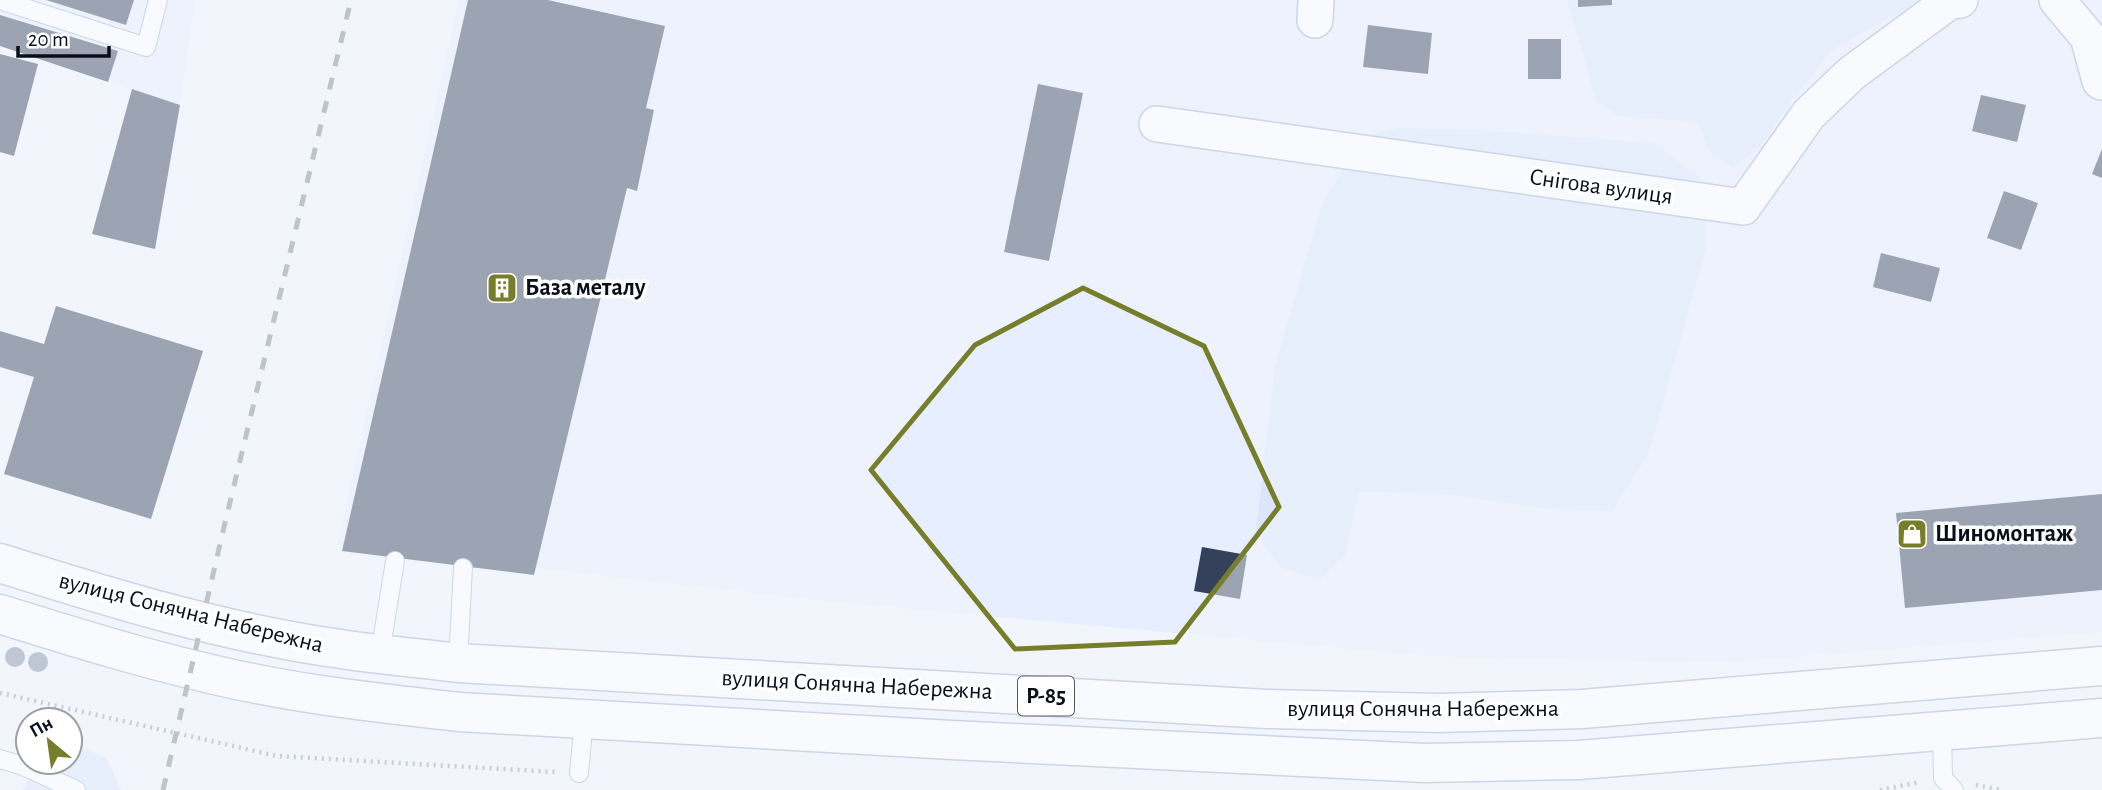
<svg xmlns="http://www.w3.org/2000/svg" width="2102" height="790" font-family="'Alegreya Sans',sans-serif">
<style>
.built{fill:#e6eeff}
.green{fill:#dbe6fd}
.building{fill:#34415b}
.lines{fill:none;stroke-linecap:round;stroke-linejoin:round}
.lane-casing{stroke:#9eafcf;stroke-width:20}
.street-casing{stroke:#9eafcf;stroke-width:38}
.primary-casing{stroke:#9eafcf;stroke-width:41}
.path{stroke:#979ca4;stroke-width:4.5;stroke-dasharray:2 5;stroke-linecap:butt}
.lane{stroke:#fff;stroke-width:18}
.street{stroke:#fff;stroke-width:35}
.primary{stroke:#fff;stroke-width:38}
.rail{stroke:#81868e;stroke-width:5;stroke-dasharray:12 12;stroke-linecap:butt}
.tree{fill:#808da7}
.marked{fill:none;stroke:#777e29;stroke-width:5;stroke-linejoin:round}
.labels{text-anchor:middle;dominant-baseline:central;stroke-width:7;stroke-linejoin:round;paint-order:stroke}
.shield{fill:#fff;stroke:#53575f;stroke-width:2}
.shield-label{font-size:23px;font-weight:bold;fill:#090f1a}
.street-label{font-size:24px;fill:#090f1a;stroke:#fff}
.poi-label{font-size:24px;font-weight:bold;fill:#090f1a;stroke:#fff;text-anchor:start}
</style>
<rect width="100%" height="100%" fill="#f2f6fc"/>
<g class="built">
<polygon points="0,0 195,0 180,105 0,46"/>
<polygon points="459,0 2102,0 2102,632 1719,663 1425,656 814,600 337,545"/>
</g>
<g class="green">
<polygon points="1567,0 1922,0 1831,51 1793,99 1762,145 1733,168 1709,150 1697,122 1619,116 1597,102"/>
<polygon points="1397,128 1482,130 1653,143 1705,182 1706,248 1649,453 1612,511 1549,509 1446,494 1359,492 1345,555 1320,580 1280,567 1256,533 1275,366 1323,201 1365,137"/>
<polygon points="74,745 106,757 121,790 23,790 37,762 70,762 70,746"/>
</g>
<g class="building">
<polygon points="46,0 134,0 126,25"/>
<polygon points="468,0 548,0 665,26 646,108 654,110 637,191 627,188 534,575 342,551"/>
<polygon points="1578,0 1612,0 1612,5 1578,7"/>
<polygon points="0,15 118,51 108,82 0,46"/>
<polygon points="1368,25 1432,33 1428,74 1363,67"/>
<rect x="1528" y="39" width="33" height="40"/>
<polygon points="0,54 38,64 14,156 0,152"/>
<polygon points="1038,84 1083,93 1049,261 1004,252"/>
<polygon points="132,89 180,105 155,249 92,234"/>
<polygon points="1981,95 2026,105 2017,142 1972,131"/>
<polygon points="2102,149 2102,178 2092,174"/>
<polygon points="2004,191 2038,203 2021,250 1987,238"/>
<polygon points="1881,253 1940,268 1931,302 1873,287"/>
<polygon points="56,306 203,351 151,519 4,474 34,377 0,367 0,331 44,344"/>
<polygon points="2102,494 2102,590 1905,608 1896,513"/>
<polygon points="1202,547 1247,555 1240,599 1194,591"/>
</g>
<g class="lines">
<g class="lane-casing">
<g id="lane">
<polyline points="0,0 146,47 158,0"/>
<polyline points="380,654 395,561"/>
<polyline points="458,663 463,568"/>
<polyline points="1942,731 1943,778 1954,790"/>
<polyline points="0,759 23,766 76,790"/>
<polyline points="579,773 584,720"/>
</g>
</g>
<g class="street-casing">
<g id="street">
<polyline points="2057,0 2088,37 2100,81 2102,82"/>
<polyline points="1315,20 1316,0"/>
<polyline points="1157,124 1743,207 1809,114 1852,73 1950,1 1960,0"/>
</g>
</g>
<g class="primary-casing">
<g id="primary">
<path d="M 0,563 C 111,598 225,633 341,649 C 380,655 419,658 458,663 L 1268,709 L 1439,713 L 1582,709 L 2102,666"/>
<path d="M 0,614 C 83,640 167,666 252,683 C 320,697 390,704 459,712 L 952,740 L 1425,763 L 1579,760 L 2102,718"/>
</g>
</g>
<g class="path">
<polyline points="0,693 277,756 556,772"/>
<polyline points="1976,785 2002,790"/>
<polyline points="1880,790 1920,782"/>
</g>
<use href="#lane" class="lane"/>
<use href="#street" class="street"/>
<use href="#primary" class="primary"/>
<polyline class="rail" points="163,790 224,527 351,0"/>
</g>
<g class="tree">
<circle cx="15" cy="657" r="10"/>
<circle cx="38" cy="662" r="10"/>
</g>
<path d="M0 0H2102V790H0ZM 1083,288 L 1204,346 L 1279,507 L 1175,642 L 1015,649 L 871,470 L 975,345 Z" fill="#f2f6fc" fill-opacity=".55" fill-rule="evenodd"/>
<path class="marked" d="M 1083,288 L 1204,346 L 1279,507 L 1175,642 L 1015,649 L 871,470 L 975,345 Z"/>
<defs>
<g id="building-square" transform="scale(1.575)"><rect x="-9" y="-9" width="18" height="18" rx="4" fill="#777e29" stroke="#fff"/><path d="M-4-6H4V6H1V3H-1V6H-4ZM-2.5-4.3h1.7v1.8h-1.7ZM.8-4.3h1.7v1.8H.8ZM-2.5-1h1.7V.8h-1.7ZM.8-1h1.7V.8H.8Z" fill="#fff"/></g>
<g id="shop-square" transform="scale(1.575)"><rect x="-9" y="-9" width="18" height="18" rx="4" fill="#777e29" stroke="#fff"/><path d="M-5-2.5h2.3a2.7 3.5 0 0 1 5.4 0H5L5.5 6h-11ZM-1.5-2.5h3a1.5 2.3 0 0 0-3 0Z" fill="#fff"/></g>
</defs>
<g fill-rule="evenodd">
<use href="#building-square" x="502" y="288"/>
<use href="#shop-square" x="1912" y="534"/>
</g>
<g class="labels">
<rect class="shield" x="1018" y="676.5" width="56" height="39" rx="5"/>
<g class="shield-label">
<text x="1046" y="696">Р-85</text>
</g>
<g class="street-label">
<text transform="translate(1601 187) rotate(8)">Снігова вулиця</text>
<text transform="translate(191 613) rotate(14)">вулиця Сонячна Набережна</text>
<text transform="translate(857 685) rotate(3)">вулиця Сонячна Набережна</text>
<text x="1423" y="709">вулиця Сонячна Набережна</text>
</g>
<g class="poi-label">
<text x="525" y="288">База металу</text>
<text x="1935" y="534">Шиномонтаж</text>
</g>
</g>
<g transform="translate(49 741) rotate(331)"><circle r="33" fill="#ffffff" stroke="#9d9fa3" stroke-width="2"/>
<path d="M0-5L12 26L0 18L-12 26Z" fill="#777e29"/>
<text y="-10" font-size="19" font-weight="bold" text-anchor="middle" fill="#090f1a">Пн</text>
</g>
<path d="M18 46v10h91v-10" fill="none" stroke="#090f1a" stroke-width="3.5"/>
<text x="28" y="46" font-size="21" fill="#090f1a" stroke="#ffffff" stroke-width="5" paint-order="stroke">20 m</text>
</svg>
